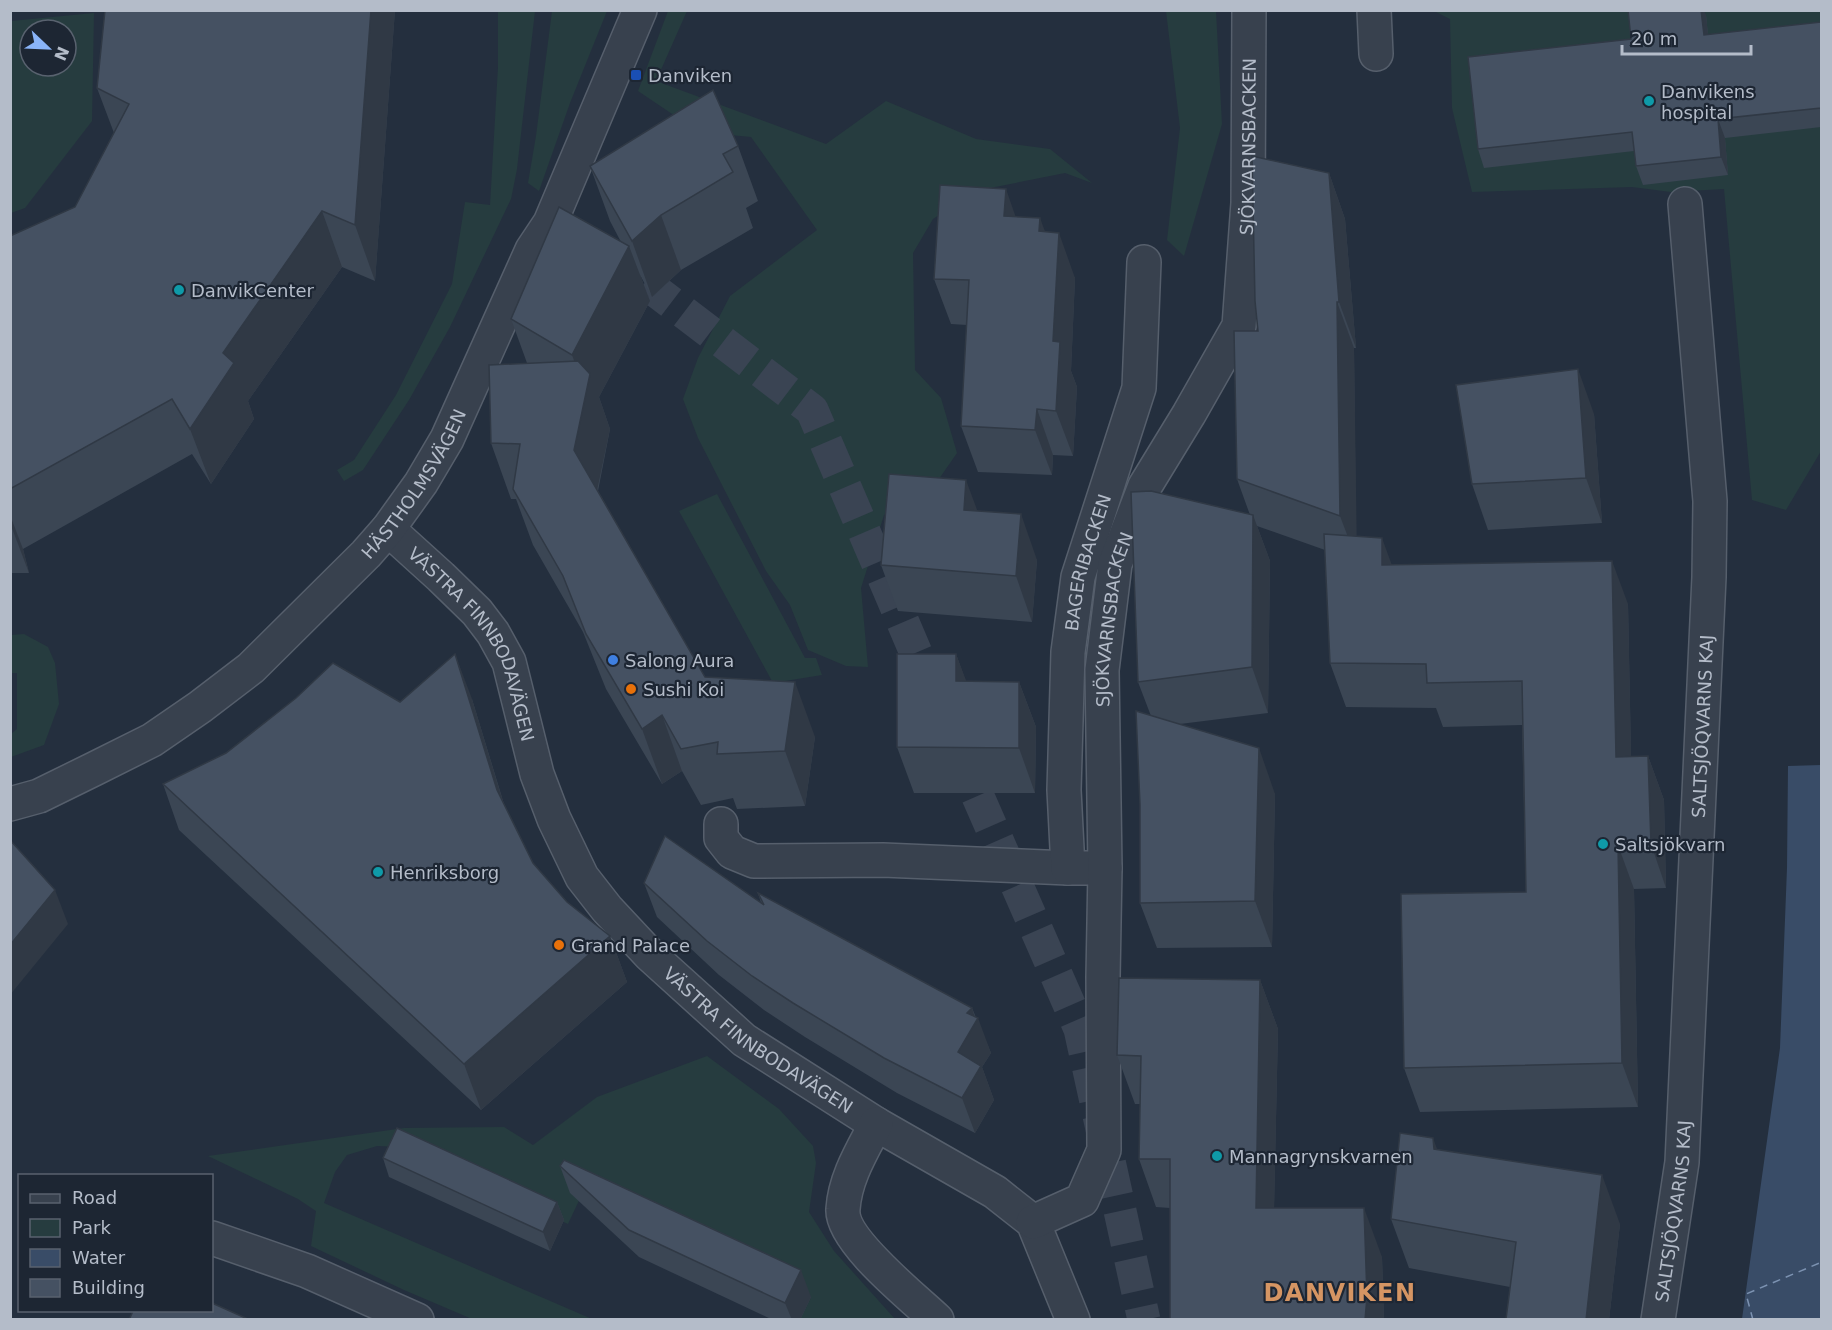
<svg xmlns="http://www.w3.org/2000/svg" width="1832" height="1330" font-family="'DejaVu Sans',sans-serif">
<style>
.green{fill:#263c3f;fill-rule:evenodd}
.water{fill:#394c67}
.lines{fill:none;stroke-linecap:round;stroke-linejoin:round}
.ferry{stroke:#7c92b1;stroke-width:1.5;stroke-dasharray:8 6;stroke-linecap:butt}
.minor-tunnel{stroke:#3a4453;stroke-width:33;stroke-dasharray:33 16;stroke-linecap:butt}
.minor-casing{stroke:#565f6c;stroke-width:36}
.minor{stroke:#38414e;stroke-width:33}
.wall{fill:#3b4654}
.shaded-wall{fill:#303945}
.building{fill:#455162;stroke:#303945;stroke-width:1.5}
.transit-dot{fill:#1a4fb4;stroke:#1d2633;stroke-width:2}
.culture-dot{fill:#0f9aa8;stroke:#1d2633;stroke-width:2}
.shop-dot{fill:#3f7fe0;stroke:#1d2633;stroke-width:2}
.food-dot{fill:#e8710a;stroke:#1d2633;stroke-width:2}
.labels{text-anchor:middle;dominant-baseline:central;stroke-width:4.5;stroke-linejoin:round;paint-order:stroke}
.poi-label{font-size:18px;fill:#b4bcc9;stroke:#1d2633;text-anchor:start}
.street-label{font-size:18px;fill:#b4bcc9;stroke:#1d2633}
.district-label{font-size:24px;font-weight:bold;letter-spacing:1.5px;fill:#d59563;stroke:#1d2633}
</style>
<rect width="100%" height="100%" fill="#242f3e"/>
<g class="green">
<polygon points="498,11 535,11 517,169 511,199 450,327 409,400 363,470 344,481 337,470 354,460 396,395 452,284 465,202 490,205 498,67"/>
<polygon points="552,11 607,11 570,103 539,191 528,183 536,136"/>
<polygon points="668,11 687,11 656,81 826,144 886,101 976,139 1050,149 1092,183 1065,173 975,191 933,219 913,253 915,370 941,398 957,453 932,489 905,501 884,515 861,588 868,667 846,666 808,650 790,605 766,571 698,438 683,399 698,358 730,296 817,230 751,137 699,132 638,91"/>
<polygon points="1166,11 1216,11 1222,124 1184,256 1167,240 1180,128"/>
<polygon points="1434,11 1821,11 1821,451 1786,510 1752,500 1724,189 1671,192 1632,187 1472,192 1452,108 1450,19"/>
<path d="M 94,13 L 92,121 L 25,208 L 11,213 L 11,21 ZM 30,30 L 66,30 L 66,66 L 30,66 Z"/>
<polygon points="717,494 805,658 816,658 822,675 773,683 679,511"/>
<polygon points="24,634 48,647 55,663 59,704 44,745 11,757 11,734 17,729 17,673 11,673 11,635"/>
<polygon points="707,1056 779,1109 813,1146 816,1163 809,1212 834,1251 895,1319 800,1319 811,1297 583,1192 568,1224 404,1147 377,1146 347,1155 335,1172 324,1203 592,1319 472,1319 404,1290 311,1246 316,1211 298,1199 208,1156 404,1128 504,1127 533,1145 597,1097"/>
</g>
<polygon class="water" points="1821,765 1821,1319 1742,1319 1780,1048 1787,868 1788,766"/>
<g class="lines">
<polyline class="ferry" points="1753,1320 1746,1294 1822,1262"/>
<g class="minor-tunnel">
<polyline points="606,253 812,410 934,695"/>
<polyline points="958,751 1080,1029 1144,1320"/>
</g>
<g class="minor-casing">
<g id="minor">
<polyline points="1374,10 1376,54"/>
<path id="s1" d="M 388,529 L 441,577 L 477,612 L 493,633 L 509,662 L 537,774 L 554,819 L 582,877 L 607,909 L 650,955 L 744,1040 L 876,1124 L 995,1192 L 1033,1222 L 1073,1320"/>
<path id="s2" d="M 10,804 L 39,796 L 94,769 L 152,740 L 200,707 L 251,668 L 366,554 L 388,529 L 421,483 L 447,439 L 532,250 L 550,223 L 640,10"/>
<polyline points="721,824 721,838 732,852 754,861 883,860 1068,868"/>
<path id="s3" d="M 1105,868 L 1068,868 L 1064,790 L 1068,652 L 1078,577 L 1139,388 L 1144,262"/>
<path d="M 876,1124 C 862,1151 845,1178 843,1209 C 840,1240 915,1299 937,1320"/>
<path id="s4" d="M 1033,1222 L 1082,1200 L 1104,1150 L 1103,977 L 1105,868 L 1102,670 L 1115,564 L 1145,486 L 1189,414 L 1239,326 L 1248,203 L 1249,10"/>
<polyline points="212,1238 307,1271 417,1320"/>
<path id="s5" d="M 1658,1320 L 1682,1162 L 1709,577 L 1710,501 L 1685,204"/>
</g>
</g>
<use href="#minor" class="minor"/>
</g>
<g class="wall">
<polygon points="395,10 375,281 342,267 248,401 254,419 211,484 192,454 23,549 29,573 10,573 10,236 75,207 114,133 97,88"/>
<polygon points="1706,15 1708,35 1821,22 1821,127 1725,138 1728,175 1643,185 1636,166 1634,151 1484,168 1478,149"/>
<polygon points="738,146 758,201 746,208 753,228 681,270 652,297 640,275 650,301 599,397 610,429 598,491 705,677 815,737 805,806 737,809 733,798 701,805 682,771 662,784 606,689 583,632 533,545 516,499 511,499 491,443 527,363 511,319 621,242 610,221 590,166"/>
<polygon points="1329,173 1345,219 1356,348 1354,348 1356,536 1392,565 1628,604 1631,756 1648,756 1664,800 1666,888 1634,889 1638,1107 1420,1112 1404,1068 1526,892 1522,725 1443,727 1436,708 1346,707 1330,663 1325,550 1257,526 1270,561 1268,713 1180,724 1275,794 1272,947 1157,948 1140,903 1151,716 1138,682 1250,515 1237,479"/>
<polygon points="1016,217 1045,232 1075,278 1071,371 1077,387 1073,456 1053,455 1052,475 978,472 961,426 967,325 951,324 934,279"/>
<polygon points="1594,414 1602,523 1488,530 1472,484"/>
<polygon points="977,511 1037,560 1032,622 898,611 881,565"/>
<polygon points="956,654 966,682 1019,682 1036,727 1035,793 914,793 897,747"/>
<polygon points="472,699 504,804 533,863 567,902 610,936 627,982 481,1110 179,830 163,784 400,702"/>
<polygon points="644,883 761,903 758,893 972,1008 991,1053 982,1067 994,1100 975,1133 897,1093 805,1037 764,1010 719,975 657,917"/>
<polygon points="1260,980 1278,1029 1274,1208 1382,1257 1384,1320 1170,1320 1170,1208 1156,1207 1139,1159 1140,1104 1135,1104 1117,1055"/>
<polygon points="1438,1150 1620,1224 1609,1320 1506,1320 1510,1287 1409,1268 1391,1219"/>
<polygon points="383,1158 557,1202 564,1220 550,1251 389,1177"/>
<polygon points="560,1166 811,1297 800,1320 773,1320 639,1257 570,1193"/>
</g>
<g class="shaded-wall">
<polygon points="371,10 395,10 375,281 355,225"/>
<polygon points="1701,10 1704,10 1706,15 1710,54 1704,35"/>
<polygon points="1718,119 1725,138 1728,175 1721,157"/>
<polygon points="1329,173 1345,219 1356,348 1339,302"/>
<polygon points="1006,189 1022,235 1004,216"/>
<polygon points="322,211 342,267 248,401 254,419 211,484 190,429 223,353"/>
<polygon points="661,215 681,270 652,297 632,241"/>
<polygon points="1040,218 1057,264 1039,231"/>
<polygon points="1059,233 1075,278 1071,371 1077,387 1073,456 1056,411 1053,341"/>
<polygon points="629,246 650,301 599,397 610,429 594,505 574,450 586,393 572,355"/>
<polygon points="1337,302 1354,348 1357,561 1340,516"/>
<polygon points="1578,369 1594,414 1602,523 1586,478"/>
<polygon points="1037,409 1053,455 1052,475 1035,430"/>
<polygon points="966,480 983,526 964,510"/>
<polygon points="1021,514 1037,560 1032,622 1016,576"/>
<polygon points="10,515 23,549 29,573 10,523"/>
<polygon points="1253,515 1270,561 1268,713 1252,667"/>
<polygon points="1382,538 1398,582 1382,565"/>
<polygon points="1612,561 1628,604 1632,801 1616,757"/>
<polygon points="455,654 472,699 513,835 497,790"/>
<polygon points="956,654 973,699 956,681"/>
<polygon points="795,682 815,737 805,806 785,751"/>
<polygon points="1019,682 1036,727 1035,793 1019,748"/>
<polygon points="662,715 682,771 662,784 642,729"/>
<polygon points="1259,748 1275,794 1272,947 1255,901"/>
<polygon points="1648,756 1664,800 1666,888 1651,844"/>
<polygon points="1618,845 1634,889 1638,1107 1622,1063"/>
<polygon points="55,890 68,924 10,995 10,945"/>
<polygon points="610,936 627,982 481,1110 464,1064"/>
<polygon points="1260,980 1278,1029 1273,1257 1256,1208"/>
<polygon points="972,1008 976,1021 978,1018 991,1053 982,1067 994,1100 975,1133 962,1098 958,1052 967,1013"/>
<polygon points="1433,1138 1451,1187 1434,1149"/>
<polygon points="1602,1175 1620,1224 1609,1320 1586,1320"/>
<polygon points="557,1202 564,1220 550,1251 543,1232"/>
<polygon points="1364,1208 1382,1257 1384,1320 1365,1320"/>
<polygon points="801,1270 811,1297 800,1320 792,1320 785,1303"/>
</g>
<g class="building">
<polygon points="105,10 371,10 355,225 322,211 223,353 234,363 190,429 172,399 10,489 10,236 75,207 129,104 97,88"/>
<polygon points="1628,10 1701,10 1704,35 1821,22 1821,108 1718,119 1721,157 1636,166 1632,132 1478,149 1468,57 1631,39"/>
<polygon points="713,90 738,146 723,154 733,172 661,215 632,241 590,166"/>
<polygon points="1252,156 1329,173 1339,302 1337,302 1340,516 1237,479 1234,331 1258,331 1255,301"/>
<polygon points="940,185 1006,189 1004,216 1040,218 1039,231 1059,233 1053,341 1060,342 1056,411 1037,409 1035,430 961,426 969,280 934,279"/>
<polygon points="559,207 629,246 572,355 511,319"/>
<polygon points="578,361 590,374 574,450 705,677 795,682 785,751 717,754 718,742 681,749 662,715 642,729 586,634 563,576 513,489 520,444 491,443 489,365"/>
<polygon points="1578,369 1586,478 1472,484 1456,385"/>
<polygon points="889,474 966,480 964,510 1021,514 1016,576 881,565"/>
<polygon points="1151,491 1253,515 1252,667 1138,682 1131,492"/>
<polygon points="1324,534 1382,538 1382,565 1612,561 1616,757 1648,756 1651,844 1618,845 1622,1063 1404,1068 1401,894 1526,892 1522,681 1427,683 1426,664 1330,663"/>
<polygon points="455,654 497,790 533,863 567,902 610,936 464,1064 163,784 226,753 296,698 333,663 400,702"/>
<polygon points="897,654 956,654 956,681 1019,682 1019,748 897,747"/>
<polygon points="1136,711 1259,748 1255,901 1140,903 1140,805"/>
<polygon points="665,836 764,905 758,893 972,1008 967,1013 978,1018 958,1052 981,1066 962,1098 884,1058 793,1003 752,976 707,941 644,883"/>
<polygon points="10,840 55,890 10,945"/>
<polygon points="1119,978 1260,980 1256,1208 1364,1208 1367,1297 1365,1320 1170,1320 1170,1159 1139,1159 1141,1056 1117,1055"/>
<polygon points="397,1128 557,1202 543,1232 383,1158"/>
<polygon points="1400,1133 1433,1138 1434,1149 1602,1175 1586,1320 1506,1319 1516,1242 1391,1219"/>
<polygon points="564,1160 801,1270 785,1303 629,1230 560,1166"/>
<polygon points="212,1303 250,1320 129,1320 133,1311 212,1311"/>
</g>
<rect class="transit-dot" x="630" y="69" width="12" height="12" rx="3"/>
<g class="culture-dot">
<circle cx="1649" cy="101" r="6"/>
<circle cx="179" cy="290" r="6"/>
<circle cx="1603" cy="844" r="6"/>
<circle cx="378" cy="872" r="6"/>
<circle cx="1217" cy="1156" r="6"/>
</g>
<circle class="shop-dot" cx="613" cy="660" r="6"/>
<g class="food-dot">
<circle cx="631" cy="689" r="6"/>
<circle cx="559" cy="945" r="6"/>
</g>
<g class="labels">
<g class="poi-label">
<text x="648" y="75">Danviken</text>
<text x="1661" y="91">Danvikens<tspan x="1661" dy="21">hospital</tspan></text>
<text x="191" y="290">DanvikCenter</text>
<text x="625" y="660">Salong Aura</text>
<text x="643" y="689">Sushi Koi</text>
<text x="1615" y="844">Saltsjökvarn</text>
<text x="390" y="872">Henriksborg</text>
<text x="571" y="945">Grand Palace</text>
<text x="1229" y="1156">Mannagrynskvarnen</text>
</g>
<g class="street-label">
<text stroke="none"><textPath href="#s4" startOffset="1144">SJÖKVARNSBACKEN</textPath></text>
<text stroke="none"><textPath href="#s2" startOffset="526">HÄSTHOLMSVÄGEN</textPath></text>
<text stroke="none"><textPath href="#s3" startOffset="345">BAGERIBACKEN</textPath></text>
<text stroke="none"><textPath href="#s4" startOffset="640">SJÖKVARNSBACKEN</textPath></text>
<text stroke="none"><textPath href="#s1" startOffset="147">VÄSTRA FINNBODAVÄGEN</textPath></text>
<text stroke="none"><textPath href="#s5" startOffset="596">SALTSJÖQVARNS KAJ</textPath></text>
<text stroke="none"><textPath href="#s1" startOffset="651">VÄSTRA FINNBODAVÄGEN</textPath></text>
<text stroke="none"><textPath href="#s5" startOffset="110">SALTSJÖQVARNS KAJ</textPath></text>
</g>
<g class="district-label">
<text x="1340" y="1293">DANVIKEN</text>
</g>
</g>
<rect width="1832" height="1330" fill="none" stroke="#b4bcc9" stroke-width="24"/>
<rect x="18" y="1174" width="195" height="138" fill="#1d2633" stroke="#59626f" stroke-width="1.5"/>
<rect x="30" y="1194" width="30" height="9" fill="#38414e" stroke="#59626f" stroke-width="1.5"/>
<text x="72" y="1204" font-size="18" fill="#b4bcc9">Road</text>
<rect x="30" y="1219" width="30" height="18" fill="#263c3f" stroke="#59626f" stroke-width="1.5"/>
<text x="72" y="1234" font-size="18" fill="#b4bcc9">Park</text>
<rect x="30" y="1249" width="30" height="18" fill="#394c67" stroke="#59626f" stroke-width="1.5"/>
<text x="72" y="1264" font-size="18" fill="#b4bcc9">Water</text>
<rect x="30" y="1279" width="30" height="18" fill="#455162" stroke="#59626f" stroke-width="1.5"/>
<text x="72" y="1294" font-size="18" fill="#b4bcc9">Building</text>
<g transform="translate(48 48) rotate(113)"><circle r="28" fill="#1d2633" stroke="#59626f" stroke-width="1.5"/>
<path d="M0-4.5L10 22L0 15L-10 22Z" fill="#8ab4f8"/>
<text y="-9" font-size="16" font-weight="bold" text-anchor="middle" fill="#b4bcc9">N</text>
</g>
<path d="M1622 45v9h129v-9" fill="none" stroke="#b4bcc9" stroke-width="3"/>
<text x="1631" y="45" font-size="18" fill="#b4bcc9" stroke="#1d2633" stroke-width="4.5" paint-order="stroke">20 m</text>
</svg>
